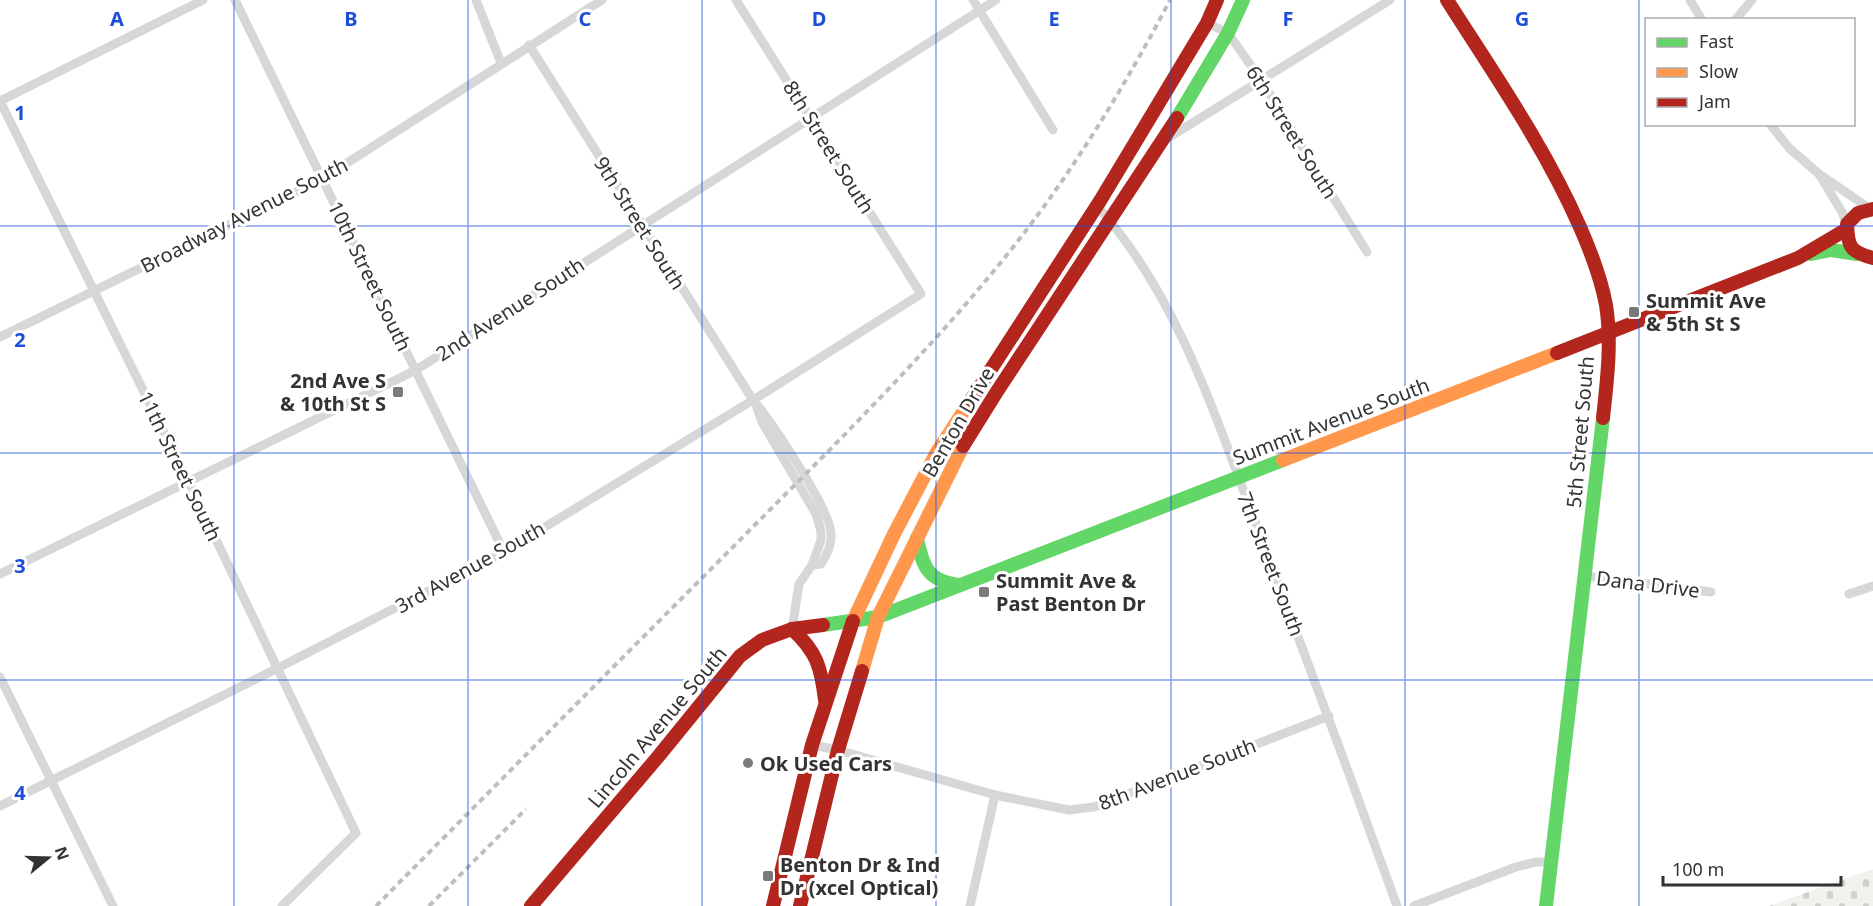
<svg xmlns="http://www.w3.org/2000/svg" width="1873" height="906" font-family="'Noto Sans',sans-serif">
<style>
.cemetery{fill:url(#cemetery-stones)}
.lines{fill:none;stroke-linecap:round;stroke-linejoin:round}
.street{stroke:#d7d7d7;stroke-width:9}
.fast{stroke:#63d668;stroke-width:14}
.slow{stroke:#ff974d;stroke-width:14}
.jam{stroke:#b3261e;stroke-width:14}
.rail{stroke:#bebebe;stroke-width:4;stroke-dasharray:6 4.5;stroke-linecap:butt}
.grid{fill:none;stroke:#1d4ed8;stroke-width:1.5;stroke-opacity:0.55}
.poi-dot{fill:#7a7a7a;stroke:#fff;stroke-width:2}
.labels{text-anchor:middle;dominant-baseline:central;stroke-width:6;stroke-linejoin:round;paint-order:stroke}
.street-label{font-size:20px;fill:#333;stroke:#fff}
.poi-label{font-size:20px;font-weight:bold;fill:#333;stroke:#fff;text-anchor:start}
.grid-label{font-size:20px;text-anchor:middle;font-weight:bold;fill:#1d4ed8;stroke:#fff;stroke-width:6;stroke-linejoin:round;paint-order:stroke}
</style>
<defs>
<pattern id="cemetery-stones" width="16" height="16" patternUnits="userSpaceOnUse" patternTransform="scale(1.5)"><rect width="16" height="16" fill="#f0f3ec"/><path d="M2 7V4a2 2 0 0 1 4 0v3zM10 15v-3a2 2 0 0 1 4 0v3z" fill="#ced1cb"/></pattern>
</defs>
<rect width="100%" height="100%" fill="#fff"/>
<polygon class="cemetery" points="1873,869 1873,906 1769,906"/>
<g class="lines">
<g class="street">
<polyline points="235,0 504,552"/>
<polyline points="476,0 501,63"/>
<polyline points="973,0 1053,130"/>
<polyline points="1690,0 1702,20"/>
<polyline points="1735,20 1752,0"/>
<polyline points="1207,23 1228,33 1261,80 1367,252"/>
<path d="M 529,45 L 753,400 C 771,421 830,509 831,533 C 832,545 827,555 821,564 L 812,565"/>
<polyline points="0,101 188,481 356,833 282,906"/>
<polyline points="0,101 203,0"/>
<polyline points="1770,124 1789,148 1819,174"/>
<polyline points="1165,140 1390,0"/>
<path d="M 1097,206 C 1179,297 1216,419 1259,532 C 1306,656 1352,781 1397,906"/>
<polyline points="1847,224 1842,212 1819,174 1869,208"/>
<polyline points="0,337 322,179 602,0"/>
<polyline points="757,408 762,422 816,514 821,531 821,540 812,565 799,584 792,629"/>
<polyline points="0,574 416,370 996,0"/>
<polyline points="1586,576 1711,592"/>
<polyline points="1849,594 1873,586"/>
<polyline points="0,677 113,906"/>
<polyline points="812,745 838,750 995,795 1069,810 1094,807 1329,716"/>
<polyline points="0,806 278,668 504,552 753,400 921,294 736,0"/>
<polyline points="970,906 995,795"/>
<polyline points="1414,906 1516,867 1536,862 1552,862"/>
</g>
<g class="fast">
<polyline points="1177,118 1228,33 1243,0"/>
<polyline points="1811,254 1831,250 1857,254"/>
<path d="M 917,538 C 923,568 928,581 960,585"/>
<polyline points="823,625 878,617 1283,460"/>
<polyline points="1546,906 1603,418"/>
</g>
<g class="slow">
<polyline points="1283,460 1557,353"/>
<polyline points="853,621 894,534 937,452 971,400"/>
<polyline points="862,671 878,617 963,446"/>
</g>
<g class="jam">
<path d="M 1447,0 C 1494,74 1545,147 1580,227 C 1591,252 1601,278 1606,305 C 1612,342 1607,381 1603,418"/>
<path d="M 1873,209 L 1858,213 L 1847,224 C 1848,247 1850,252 1873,258"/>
<polyline points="1557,353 1798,258 1847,229"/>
<polyline points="971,400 1100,201 1207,23 1217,0"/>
<polyline points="963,446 996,393 1177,118"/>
<path d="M 792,629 C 817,652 821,667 825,700"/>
<polyline points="531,906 657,758 740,656 762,640 792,629 823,625"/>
<polyline points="773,906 812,745 853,621"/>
<polyline points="800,906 838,750 862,671"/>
</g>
<g class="rail">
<path d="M 376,906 C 491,790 607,673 723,557 C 823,456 926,357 1014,246 C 1074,170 1125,86 1170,0"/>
<polyline points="429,906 526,809"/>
</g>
</g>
<path class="grid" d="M 234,0 L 234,906M 468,0 L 468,906M 702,0 L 702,906M 936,0 L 936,906M 1171,0 L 1171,906M 1405,0 L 1405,906M 1639,0 L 1639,906M 0,226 L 1873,226M 0,453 L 1873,453M 0,680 L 1873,680"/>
<g class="poi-dot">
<rect x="1628" y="306" width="12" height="12" rx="3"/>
<rect x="392" y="386" width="12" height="12" rx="3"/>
<rect x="978" y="586" width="12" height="12" rx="3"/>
<circle cx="748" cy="763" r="6"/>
<rect x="762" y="870" width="12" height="12" rx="3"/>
</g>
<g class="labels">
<g class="street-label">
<text transform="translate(1292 132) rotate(58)">6th Street South</text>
<text transform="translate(829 147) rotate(58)">8th Street South</text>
<text transform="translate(244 215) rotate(-27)">Broadway Avenue South</text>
<text transform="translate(640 223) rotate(58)">9th Street South</text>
<text transform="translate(370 276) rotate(64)">10th Street South</text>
<text transform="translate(510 309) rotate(-33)">2nd Avenue South</text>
<text transform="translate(1331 421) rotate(-21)">Summit Avenue South</text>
<text transform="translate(958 422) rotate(-60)">Benton Drive</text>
<text transform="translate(1580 432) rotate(-85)">5th Street South</text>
<text transform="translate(180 466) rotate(64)">11th Street South</text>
<text transform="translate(1271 564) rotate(69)">7th Street South</text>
<text transform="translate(470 567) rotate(-29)">3rd Avenue South</text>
<text transform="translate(1648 584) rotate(7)">Dana Drive</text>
<text transform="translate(657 727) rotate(-50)">Lincoln Avenue South</text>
<text transform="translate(1177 774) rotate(-21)">8th Avenue South</text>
</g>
<g class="poi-label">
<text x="1646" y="300">Summit Ave<tspan x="1646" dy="23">&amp; 5th St S</tspan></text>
<text x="386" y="380" text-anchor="end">2nd Ave S<tspan x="386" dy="23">&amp; 10th St S</tspan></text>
<text x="996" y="580">Summit Ave &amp;<tspan x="996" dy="23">Past Benton Dr</tspan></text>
<text x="760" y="763">Ok Used Cars</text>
<text x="780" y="864">Benton Dr &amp; Ind<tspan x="780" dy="23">Dr (xcel Optical)</tspan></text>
</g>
</g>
<g class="grid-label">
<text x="117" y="26">A</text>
<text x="351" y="26">B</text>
<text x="585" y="26">C</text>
<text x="819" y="26">D</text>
<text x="1054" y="26">E</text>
<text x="1288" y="26">F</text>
<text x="1522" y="26">G</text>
<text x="20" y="120">1</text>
<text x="20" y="347">2</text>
<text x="20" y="573">3</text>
<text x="20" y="800">4</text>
</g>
<rect x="1645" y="18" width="210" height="108" fill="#ffffff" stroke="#adadad" stroke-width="1.5"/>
<rect x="1657" y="38" width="30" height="9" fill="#63d668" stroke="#adadad" stroke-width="1.5"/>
<text x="1699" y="48" font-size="18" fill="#333333">Fast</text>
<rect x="1657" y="68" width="30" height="9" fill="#ff974d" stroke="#adadad" stroke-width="1.5"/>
<text x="1699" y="78" font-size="18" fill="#333333">Slow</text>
<rect x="1657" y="98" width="30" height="9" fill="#b3261e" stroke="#adadad" stroke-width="1.5"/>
<text x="1699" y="108" font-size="18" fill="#333333">Jam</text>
<g transform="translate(48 858) rotate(71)" stroke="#ffffff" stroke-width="4.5" paint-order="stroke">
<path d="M0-4.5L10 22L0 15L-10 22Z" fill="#333333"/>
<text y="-9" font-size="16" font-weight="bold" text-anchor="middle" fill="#333333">N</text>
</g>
<path d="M1663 876v9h178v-9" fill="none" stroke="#333333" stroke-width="3"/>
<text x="1672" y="876" font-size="18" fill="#333333" stroke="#ffffff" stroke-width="4.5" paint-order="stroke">100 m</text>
</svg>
